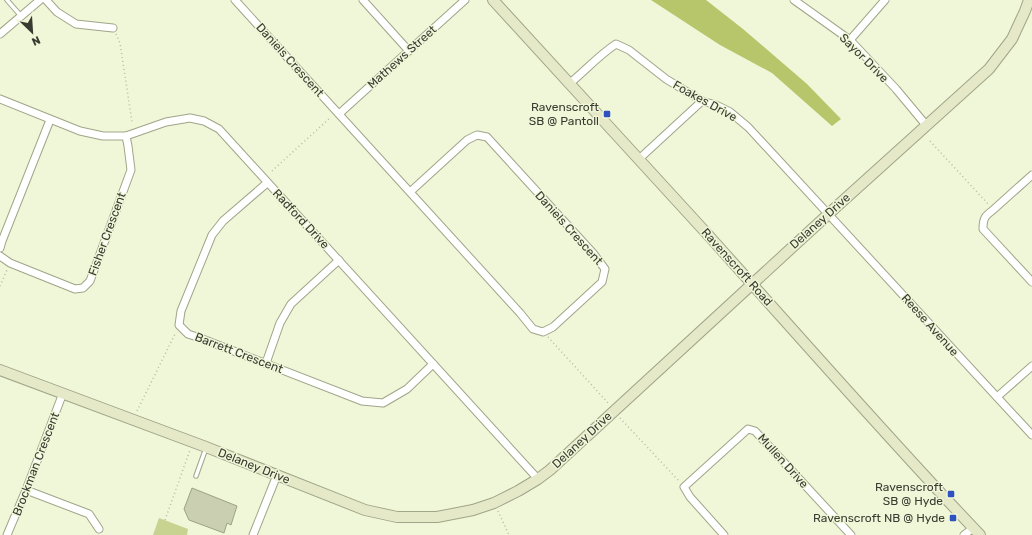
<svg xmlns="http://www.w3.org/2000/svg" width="1032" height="535" font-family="Rubik,sans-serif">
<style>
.green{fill:#c8d391}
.forest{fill:#b7c56b}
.building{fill:#cacfb2;stroke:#9ca285}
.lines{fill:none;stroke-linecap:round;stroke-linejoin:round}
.lane-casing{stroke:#a0a589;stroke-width:5.5}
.street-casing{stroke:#a0a589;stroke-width:9}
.secondary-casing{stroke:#a0a589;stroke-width:12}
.path{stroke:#b6bba3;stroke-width:1.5;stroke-dasharray:1 3;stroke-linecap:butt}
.lane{stroke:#fff;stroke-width:3.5}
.street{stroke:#fff;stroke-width:7}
.secondary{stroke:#e5e9c8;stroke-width:10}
.poi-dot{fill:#2e51c1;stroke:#f0f6d8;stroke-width:1.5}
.labels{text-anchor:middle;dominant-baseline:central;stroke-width:3;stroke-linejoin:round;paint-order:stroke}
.street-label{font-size:12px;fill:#393b30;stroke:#f0f6d8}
.poi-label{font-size:12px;fill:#393b30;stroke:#f0f6d8;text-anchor:end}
</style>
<rect width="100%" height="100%" fill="#f0f6d8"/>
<polygon class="green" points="159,518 188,529 187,535 153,535"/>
<polygon class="forest" points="651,0 706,0 743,29 807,84 841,119 832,126 772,73 720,45"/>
<polygon class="building" points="192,488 237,506 231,525 227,523 224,533 189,520 184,509"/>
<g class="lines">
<g class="lane-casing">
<g id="lane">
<polyline points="7,0 21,16"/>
<polyline points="196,476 206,448"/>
</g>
</g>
<g class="street-casing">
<g id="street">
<polyline points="46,0 57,12 76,24 113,28"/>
<path d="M 235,0 C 330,104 425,209 520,313 L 533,329 L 543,332 L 553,327 L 602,282 L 605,269 L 593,253 L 487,137 L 477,135 L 467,140 L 410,192"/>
<polyline points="363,0 409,51"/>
<polyline points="794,0 850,40 896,89 926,125"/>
<polyline points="0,34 40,0"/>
<polyline points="850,40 885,0"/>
<path d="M 569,84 C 585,71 599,55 616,44 L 629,50 L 666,79 L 702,101 L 716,105 L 730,112 L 748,127 L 1032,435"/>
<polyline points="0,99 80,131 103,136 126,136 166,122 190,118 204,121 219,129 538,479"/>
<polyline points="339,114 465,0"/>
<polyline points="639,159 702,101"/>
<path d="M 1032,175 L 993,210 C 985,216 983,218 983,229 L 1032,282"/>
<polyline points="267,183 223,221 212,235 181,311 179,325 188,334 200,338 362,401 383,403 407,389 433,364"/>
<polyline points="0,248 2,241 50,120"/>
<polyline points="0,256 10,263 75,289 83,288 90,281 131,170 128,146 126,136"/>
<polyline points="266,363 280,323 291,304 339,260"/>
<polyline points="997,397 1032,366"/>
<polyline points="26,490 89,514 99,529"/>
<polyline points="7,535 26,490 63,393"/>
<polyline points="253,535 277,475"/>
<polyline points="724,535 690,497 684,487 748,429 755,431 851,535"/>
<polyline points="964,535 973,528"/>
</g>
</g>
<g class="secondary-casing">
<g id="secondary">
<path d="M 493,0 C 565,79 637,157 709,236 C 799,336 887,437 980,535"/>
<polyline points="0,370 206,447 365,510 397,517 437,517 473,510 494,503 518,491 538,479 550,470 835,208 989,69 1012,39 1025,11 1029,0"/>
</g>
</g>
<g class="path">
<polyline points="116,34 120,43 132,122"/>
<polyline points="930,141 988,204"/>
<polyline points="272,171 331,117"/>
<polyline points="0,286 7,270"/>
<polyline points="548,337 609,404"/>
<polyline points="137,411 176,332"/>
<polyline points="620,418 679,481"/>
<polyline points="498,511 509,535"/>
<polyline points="165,520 190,450"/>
</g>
<use href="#lane" class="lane"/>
<use href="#street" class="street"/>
<use href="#secondary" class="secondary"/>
</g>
<g class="poi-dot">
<rect x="603" y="110" width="8" height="8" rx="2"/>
<rect x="947" y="490" width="8" height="8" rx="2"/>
<rect x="949" y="514" width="8" height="8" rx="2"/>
</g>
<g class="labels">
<g class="street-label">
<text transform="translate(402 57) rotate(-42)">Mathews Street</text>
<text transform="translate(864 58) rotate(45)">Sayor Drive</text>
<text transform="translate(290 60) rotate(48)">Daniels Crescent</text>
<text transform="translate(705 101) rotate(29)">Foakes Drive</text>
<text transform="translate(301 219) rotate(47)">Radford Drive</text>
<text transform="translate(820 221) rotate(-42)">Delaney Drive</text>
<text transform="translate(569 228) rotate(48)">Daniels Crescent</text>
<text transform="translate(107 234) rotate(-70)">Fisher Crescent</text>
<text transform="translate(737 267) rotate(48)">Ravenscroft Road</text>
<text transform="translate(930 325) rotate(48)">Reese Avenue</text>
<text transform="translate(239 353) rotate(21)">Barrett Crescent</text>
<text transform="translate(582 440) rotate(-43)">Delaney Drive</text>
<text transform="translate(783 461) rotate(48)">Mullen Drive</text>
<text transform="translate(36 464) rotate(-69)">Brockman Crescent</text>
<text transform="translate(254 466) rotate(22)">Delaney Drive</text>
</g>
<g class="poi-label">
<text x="599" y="107">Ravenscroft<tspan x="599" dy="14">SB @ Pantoll</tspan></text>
<text x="943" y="487">Ravenscroft<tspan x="943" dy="14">SB @ Hyde</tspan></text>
<text x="945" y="518">Ravenscroft NB @ Hyde</text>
</g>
</g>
<g transform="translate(32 32) rotate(155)" stroke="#f0f6d8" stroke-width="3" paint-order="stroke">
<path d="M0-3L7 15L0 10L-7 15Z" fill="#393b30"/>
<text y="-6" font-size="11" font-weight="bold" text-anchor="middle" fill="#393b30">N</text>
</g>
</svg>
